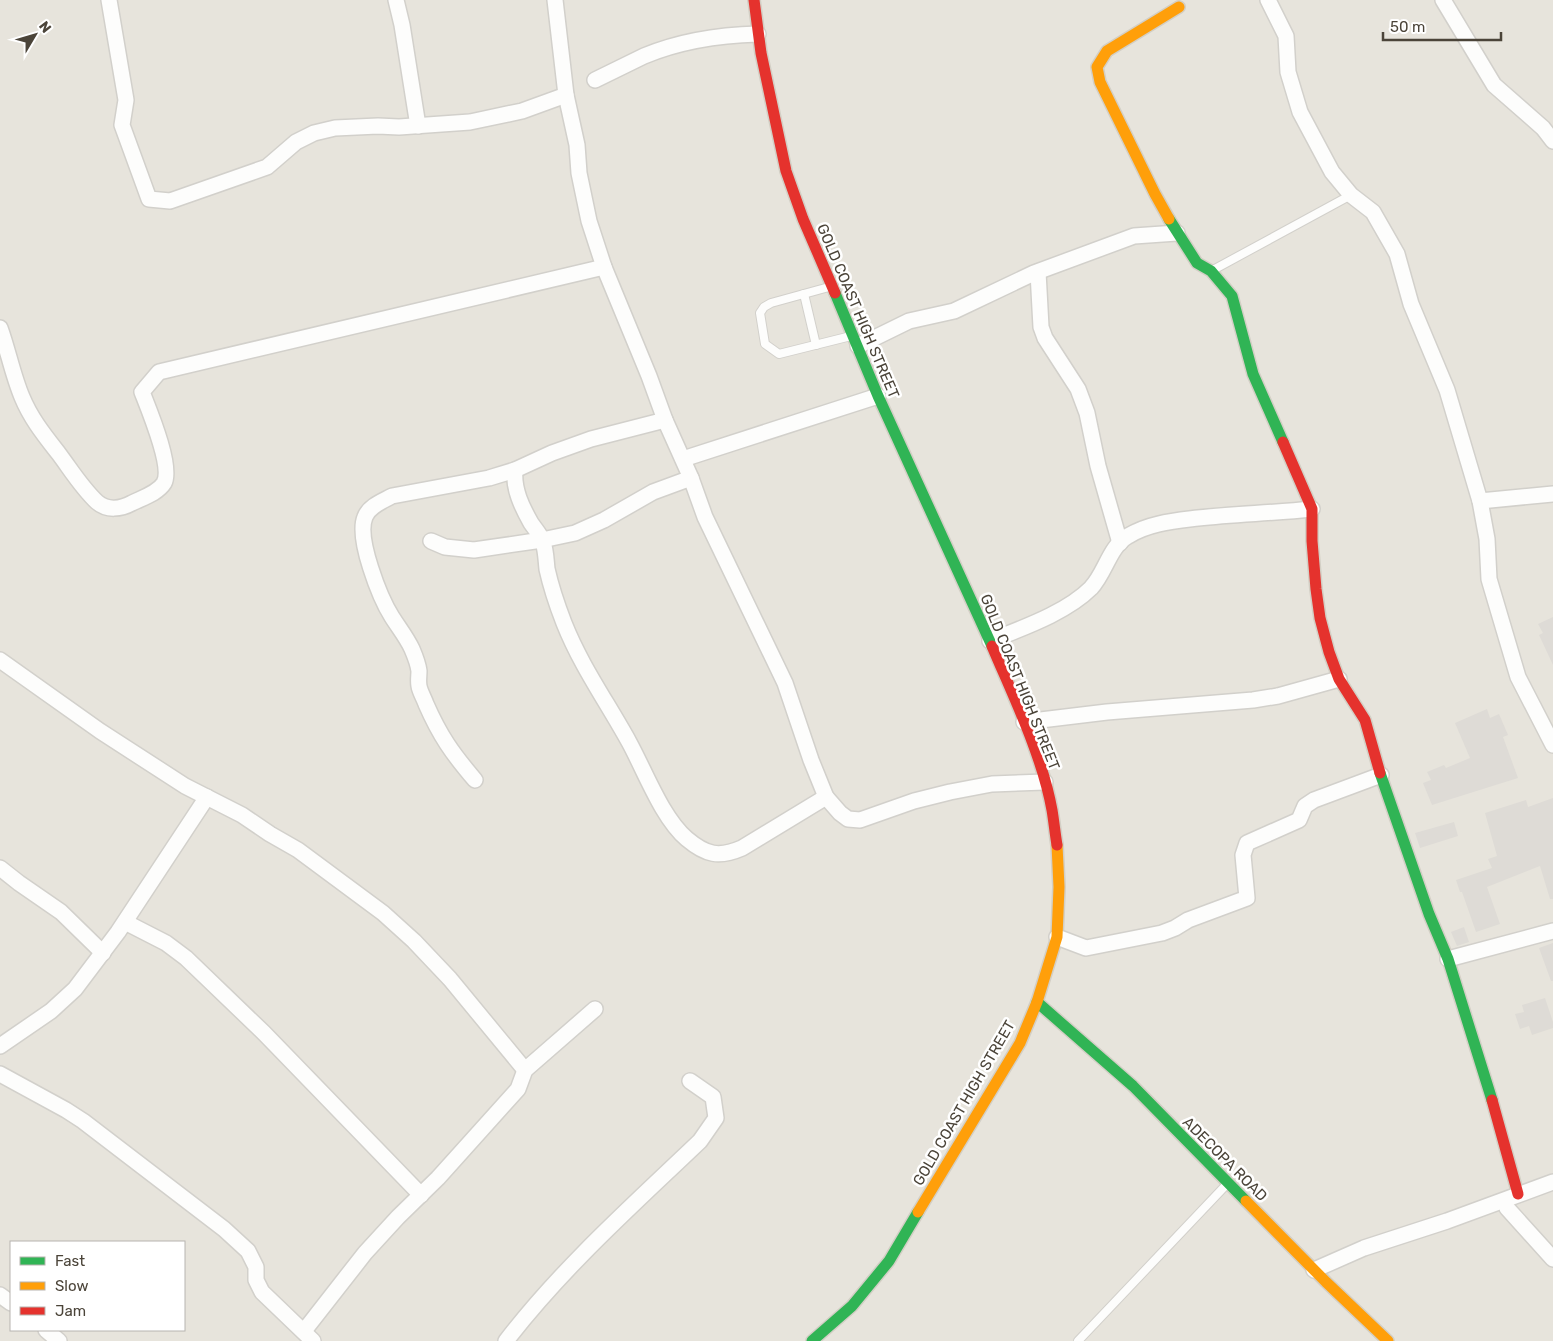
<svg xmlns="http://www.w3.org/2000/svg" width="1553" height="1341" font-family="Rubik,sans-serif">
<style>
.residential{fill:#e7e4dc;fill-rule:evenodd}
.building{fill:#dedbd6}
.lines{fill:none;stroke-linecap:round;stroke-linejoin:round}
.lane-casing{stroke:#d2d0cb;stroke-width:10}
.street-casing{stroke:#d2d0cb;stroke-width:18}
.fast-casing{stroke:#d3cfc5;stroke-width:14}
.slow-casing{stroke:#d3cfc5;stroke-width:14}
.jam-casing{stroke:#d3cfc5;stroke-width:14}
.lane{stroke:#fdfdfc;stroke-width:8}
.street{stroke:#fdfdfc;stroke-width:15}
.fast{stroke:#30b455;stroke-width:11}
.slow{stroke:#ff9f0a;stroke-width:11}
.jam{stroke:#e5322d;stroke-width:11}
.labels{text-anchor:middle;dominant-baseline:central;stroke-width:5;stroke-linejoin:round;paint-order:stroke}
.street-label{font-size:15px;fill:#4b4439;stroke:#fff}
</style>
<rect width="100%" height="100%" fill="#f4f2ee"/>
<path class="residential" d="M 0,0 L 1553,0 L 1553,1341 L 0,1341 ZM 11,1242 L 184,1242 L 184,1330 L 11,1330 Z"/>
<g class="building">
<polygon points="1553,617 1553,665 1539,635 1543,633 1538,624"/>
<polygon points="1487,709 1490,718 1499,714 1508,735 1503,737 1518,778 1432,805 1423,783 1431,780 1427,772 1444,765 1446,768 1470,758 1455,723"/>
<polygon points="1553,798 1553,899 1550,899 1540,866 1487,887 1500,924 1476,932 1462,892 1460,892 1456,880 1492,868 1488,859 1497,856 1485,813 1526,800 1528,807"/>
<polygon points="1454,822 1458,836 1420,848 1415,833"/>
<polygon points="1464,927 1469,942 1457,946 1451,932"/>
<polygon points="1553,943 1553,981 1551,981 1539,948"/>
<polygon points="1545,998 1553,1022 1553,1028 1532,1035 1529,1026 1520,1029 1515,1014 1524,1012 1522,1005"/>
</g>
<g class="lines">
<g class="lane-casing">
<g id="lane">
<polyline points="1213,270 1351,195"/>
<polyline points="829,287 771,303 764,307 760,313 765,344 779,354 851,336"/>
<polyline points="804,294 816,345"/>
<polyline points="1078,1341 1227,1184"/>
</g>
</g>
<g class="street-casing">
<g id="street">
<polyline points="109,0 126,100 122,125 149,199 170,201 267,167 296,142 314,133 335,128 378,126 399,127 470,122 522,111 566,95"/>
<polyline points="396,0 402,25 418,126"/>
<polyline points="555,0 566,95 577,145 579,173 589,221 604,267 649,376 665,420 691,478 705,517 785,683 811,760 826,797 840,813 848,819 860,820 914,801 950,792 992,784 1045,782"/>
<polyline points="1268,0 1286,36 1288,72 1300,112 1332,172 1351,195 1373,212 1397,254 1411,304 1447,390 1480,501 1487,539 1489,579 1518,677 1553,745"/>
<polyline points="1443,0 1494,85 1543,128 1553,141"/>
<path d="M 595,80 C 611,72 628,64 644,56 C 680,41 720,35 758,34"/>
<polyline points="1038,272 1041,327 1045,338 1078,389 1087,413 1098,466 1120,543"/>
<path d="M 0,328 C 8,350 13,376 22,397 C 31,419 45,436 59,454 C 71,470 82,488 97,502 C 107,511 121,509 132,503 C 142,498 158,493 164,483 C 173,467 149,410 142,392 L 159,372 L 604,267"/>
<polyline points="858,346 909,321 954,311 1034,273 1134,236 1177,233"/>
<polyline points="683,459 878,396"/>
<path d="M 515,470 C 513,489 522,507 531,523 C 535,529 541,535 543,542 C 546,551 546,560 547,569 C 551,587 557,605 564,623 C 581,666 607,702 629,742 C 645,771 662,818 687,839 C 706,855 719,858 742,848 L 826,797"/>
<polyline points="1480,501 1553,494"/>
<polyline points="431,541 445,547 474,550 542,540 575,533 604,520 653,492 691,478"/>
<path d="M 990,641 C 1022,628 1066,613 1091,588 C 1106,572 1109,547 1128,536 C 1149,523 1174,521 1198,518 C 1236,514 1274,513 1312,509"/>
<polyline points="0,660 100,731 185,786 242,815 270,834 298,850 383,913 414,941 450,979 525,1070"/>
<polyline points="1024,722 1107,712 1253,700 1278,696 1339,679"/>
<path d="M 475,780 C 452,753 440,736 426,704 C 424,698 420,692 419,686 C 418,681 419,676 419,671 C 418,663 415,656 412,649 C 407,638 399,628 392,617 C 380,598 356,538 365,517 C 369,506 383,501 392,496 L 489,478 L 515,470 L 552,453 L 591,439 L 665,420"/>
<polyline points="0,868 19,883 61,912 103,953"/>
<polyline points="125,922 166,943 186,958 264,1033 421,1195"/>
<polyline points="1057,937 1086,948 1162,933 1175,928 1188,920 1247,898 1243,855 1247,843 1299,820 1305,806 1314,800 1381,775"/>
<polyline points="1448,959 1553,931"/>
<polyline points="0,1046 51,1011 75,989 118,932 207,797"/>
<polyline points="0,1074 66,1110 83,1121 224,1229 248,1251 256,1267 256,1280 262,1292 313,1341"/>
<polyline points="1507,1208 1553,1259"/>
<polyline points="1314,1270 1364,1248 1447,1221 1553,1182"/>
<polyline points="0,1295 11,1303"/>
<polyline points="46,1330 59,1341"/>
<polyline points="304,1331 365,1253 398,1217 438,1178 518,1089 525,1070 595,1009"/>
<path d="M 506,1341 C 563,1267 633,1205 700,1141 L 716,1118 L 713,1097 L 690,1081"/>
</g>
</g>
<g class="fast-casing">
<g id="fast">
<polyline points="1169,219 1197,263 1211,271 1232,296 1253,374 1283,442"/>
<polyline points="835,293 878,396 992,646"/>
<polyline points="1380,773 1429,914 1448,959 1492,1100"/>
<polyline points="1037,1002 1133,1086 1246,1201"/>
<polyline points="812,1341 852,1306 889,1261 918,1212"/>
</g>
</g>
<g class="slow-casing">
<g id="slow">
<polyline points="1169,219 1155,194 1100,82 1097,67 1107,51 1179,7"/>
<polyline points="1246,1201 1326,1282 1388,1341"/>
<polyline points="918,1212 1020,1043 1037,1002 1057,937 1059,887 1057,845"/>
</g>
</g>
<g class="jam-casing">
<g id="jam">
<polyline points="754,0 761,53 786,171 803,219 835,293"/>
<polyline points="1283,442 1312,509 1312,541 1316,589 1320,618 1329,652 1339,679 1365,720 1380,773"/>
<path d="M 992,646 C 1014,698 1042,755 1052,810 C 1054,822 1055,833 1057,845"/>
<polyline points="1492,1100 1518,1194"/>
</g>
</g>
<use href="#lane" class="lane"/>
<use href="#street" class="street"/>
<use href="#fast" class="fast"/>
<use href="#slow" class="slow"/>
<use href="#jam" class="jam"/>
</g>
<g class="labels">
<g class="street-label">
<text transform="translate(858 311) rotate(67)">GOLD COAST HIGH STREET</text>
<text transform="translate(1020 682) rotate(68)">GOLD COAST HIGH STREET</text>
<text transform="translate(964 1103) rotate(-60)">GOLD COAST HIGH STREET</text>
<text transform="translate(1225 1159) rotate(45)">ADECOPA ROAD</text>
</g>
</g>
<rect x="10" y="1241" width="175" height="90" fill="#ffffff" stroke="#b7b4b0"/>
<rect x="20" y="1257" width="25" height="8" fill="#30b455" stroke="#b7b4b0"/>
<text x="55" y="1266" font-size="15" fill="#4b4439">Fast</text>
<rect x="20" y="1282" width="25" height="8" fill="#ff9f0a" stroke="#b7b4b0"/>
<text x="55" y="1291" font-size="15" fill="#4b4439">Slow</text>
<rect x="20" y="1307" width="25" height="8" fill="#e5322d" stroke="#b7b4b0"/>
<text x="55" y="1316" font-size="15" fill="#4b4439">Jam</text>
<g transform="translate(35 35) rotate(52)" stroke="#ffffff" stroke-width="4" paint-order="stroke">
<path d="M0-4L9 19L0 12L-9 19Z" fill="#4b4439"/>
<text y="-8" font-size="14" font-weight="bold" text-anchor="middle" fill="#4b4439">N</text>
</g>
<path d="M1383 32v8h118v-8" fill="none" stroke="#4b4439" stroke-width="2.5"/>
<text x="1390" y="32" font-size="15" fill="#4b4439" stroke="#ffffff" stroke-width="4" paint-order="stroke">50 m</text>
</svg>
